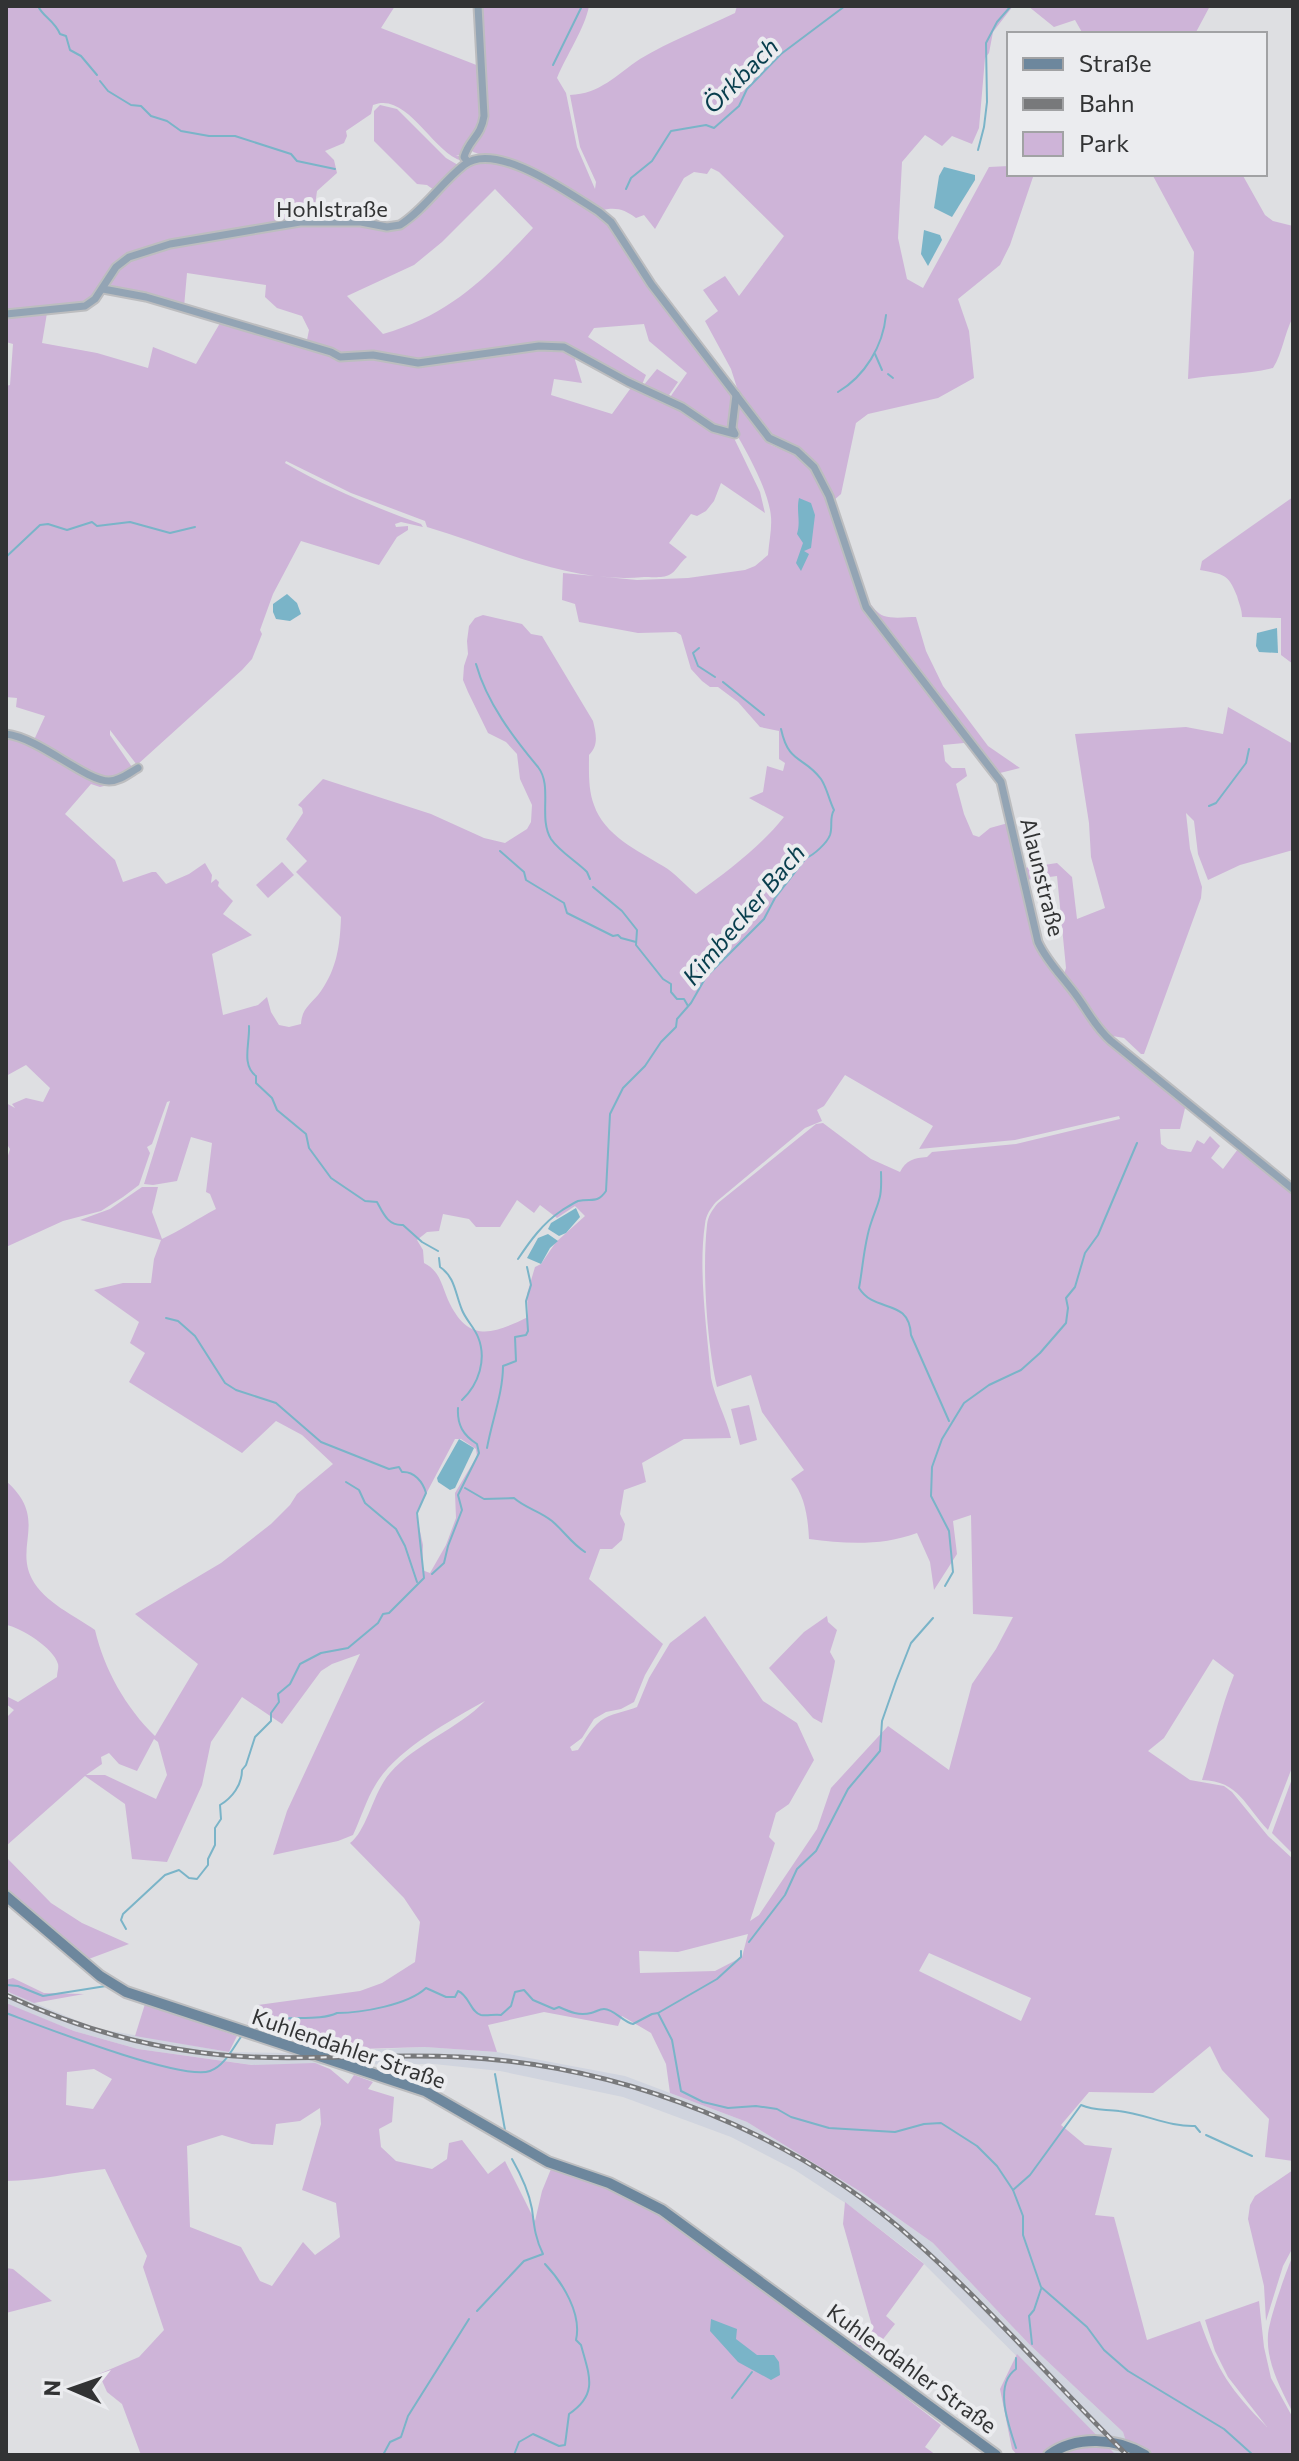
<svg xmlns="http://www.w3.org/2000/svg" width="1299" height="2461" font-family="Commissioner,sans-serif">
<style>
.built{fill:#d0d4de}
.green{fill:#ceb4d8;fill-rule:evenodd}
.water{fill:#7ab4c8}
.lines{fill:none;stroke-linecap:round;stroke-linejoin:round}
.stream{stroke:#7ab4c8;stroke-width:2}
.minor-casing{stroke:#bcbdbf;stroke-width:11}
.secondary-casing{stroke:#bcbdbf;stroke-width:14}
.minor{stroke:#93a4b4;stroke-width:7}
.secondary{stroke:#6d879d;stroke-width:10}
.rail-casing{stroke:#78797b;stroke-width:5}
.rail{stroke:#ebecef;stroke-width:2;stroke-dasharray:6;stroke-linecap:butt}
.labels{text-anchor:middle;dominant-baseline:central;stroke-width:8;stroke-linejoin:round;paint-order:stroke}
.street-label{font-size:22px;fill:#323334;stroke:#ebecef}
.water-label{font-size:24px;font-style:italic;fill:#083e4d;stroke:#ebecef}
</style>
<rect width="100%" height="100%" fill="#dedfe2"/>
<polygon class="built" points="6,1991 95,2028 229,2052 290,2053 426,2047 497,2052 625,2076 747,2122 861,2192 933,2243 1030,2345 1123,2432 1129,2451 1134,2455 1116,2455 920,2260 850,2206 795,2170 731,2137 623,2097 500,2071 434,2064 253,2065 138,2049 74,2031 11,2006 6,2003"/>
<g class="green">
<path d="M 6,6 L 395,6 L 381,28 L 479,66 C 480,87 488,115 475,135 C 470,143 464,145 462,155 L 456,155 L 462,157 L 462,161 C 432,152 407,91 373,105 L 371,114 L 346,131 L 347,136 L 344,143 L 325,151 L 334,160 L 337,173 L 317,191 L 313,220 L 193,237 L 131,252 L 115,266 L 96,295 L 76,306 L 6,310 Z"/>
<path d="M 481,6 L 589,6 C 585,28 566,56 557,78 L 566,93 L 577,147 L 595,189 L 596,182 L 580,147 L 570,95 C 600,94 616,75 640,59 C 670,41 704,28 735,13 L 737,6 L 1013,6 L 993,32 L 989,53 L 985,58 L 979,128 L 972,144 L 952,136 L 942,146 L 925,135 L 902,162 L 898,238 L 907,279 L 923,288 L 989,167 L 1009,166 L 1009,174 L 1034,174 L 1010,245 L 1000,265 L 958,299 L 969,331 L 974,378 L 938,398 L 868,414 L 856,423 L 841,494 L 833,501 C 842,528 858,605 884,616 C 893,619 907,617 916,617 L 926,651 L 943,686 L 988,746 L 1020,768 L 1000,773 L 968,740 L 964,743 L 943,745 L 945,761 L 952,768 L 965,768 L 967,776 L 956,784 L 964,814 L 973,835 L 979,837 L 990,828 L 1008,823 L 1036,942 L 1042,952 L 1097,1032 L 1186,1104 L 1180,1129 L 1160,1129 L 1161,1144 L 1168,1149 L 1191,1152 L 1197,1140 L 1204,1144 L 1210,1136 L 1220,1146 L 1211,1158 L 1223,1169 L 1238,1149 L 1293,1194 L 1293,1765 L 1268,1830 C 1245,1806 1239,1781 1202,1780 C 1213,1745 1220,1710 1234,1675 L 1213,1659 L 1164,1738 L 1148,1751 L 1190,1780 L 1224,1786 L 1232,1792 L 1268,1836 L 1293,1859 L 1293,2161 L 1265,2157 L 1269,2119 L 1222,2070 L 1210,2046 L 1153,2093 L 1089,2092 L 1061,2125 L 1085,2145 L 1112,2148 L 1095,2215 L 1114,2217 L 1147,2340 L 1200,2321 C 1218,2372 1230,2389 1267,2427 L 1228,2377 L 1215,2351 L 1205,2320 L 1259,2301 L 1264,2347 L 1271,2378 L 1293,2418 L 1293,2455 L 1134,2455 L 1129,2451 L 1123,2432 L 1030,2345 L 933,2243 L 861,2192 L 747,2122 L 670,2093 L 666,2064 L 651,2033 L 622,2016 L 618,2026 L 544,2012 L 488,2025 L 497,2052 L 425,2047 L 324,2050 L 247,2023 L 262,2019 L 258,2005 L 360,1991 L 382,1983 L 415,1962 L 420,1922 L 404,1898 L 350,1843 C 367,1831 373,1792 390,1773 C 416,1743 458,1729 485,1701 C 451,1720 396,1750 376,1784 C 366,1800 361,1818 353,1835 L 338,1841 L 273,1855 L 287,1811 L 360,1654 L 332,1664 L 321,1671 L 282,1724 L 242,1697 L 211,1742 L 202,1785 L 167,1862 L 132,1859 L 125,1804 L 85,1776 L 6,1846 L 6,1718 L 14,1710 L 6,1704 L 6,1696 L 18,1702 L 57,1677 C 57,1672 59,1668 58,1664 C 54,1648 20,1627 6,1625 L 6,1481 C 49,1519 14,1544 32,1579 C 44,1602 75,1616 95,1630 C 104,1669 126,1708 155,1736 L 198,1664 L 135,1614 L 221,1563 L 271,1524 L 290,1505 L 297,1494 L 333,1464 L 302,1435 L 276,1421 L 242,1453 L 129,1382 L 145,1353 L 130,1343 L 139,1322 L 94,1290 L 123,1283 L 151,1283 L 154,1259 L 161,1240 L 80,1220 L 110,1209 L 142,1187 L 158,1187 L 152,1212 L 162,1239 C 181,1230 197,1219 216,1209 L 210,1194 L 206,1192 L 212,1143 L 191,1137 L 177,1181 L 153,1185 L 144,1184 L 170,1101 L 167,1102 L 152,1144 L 147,1147 L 150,1153 L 139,1185 L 123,1197 L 101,1211 L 63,1221 L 6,1247 L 6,1162 L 10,1149 L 6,1143 L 6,1103 L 15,1108 L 12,1104 L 26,1098 L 43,1102 L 50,1088 L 26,1065 L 6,1076 L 6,736 C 45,741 72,778 112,784 L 100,787 L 91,784 L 65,814 L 115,860 L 123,882 L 152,872 L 156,872 L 166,884 L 189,874 L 205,863 L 212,875 L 211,883 L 216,879 L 219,882 L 218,886 L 233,901 L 223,914 L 252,935 L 212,954 L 223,1015 L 258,1005 L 267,997 L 271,1012 L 279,1025 L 289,1027 L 301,1024 C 302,1007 312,1004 321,991 C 337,968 340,945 341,917 L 296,872 L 307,861 L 286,839 L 303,813 L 302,808 L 298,805 L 323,779 L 431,814 L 484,838 L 505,843 L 527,829 L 531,822 L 532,805 L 520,779 L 517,754 L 506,742 L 488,733 L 468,692 L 463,680 L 464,666 L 468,654 L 467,641 L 469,626 L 475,618 L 483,615 L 522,624 L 531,634 L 542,636 L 593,721 C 596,734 599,745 589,755 C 589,772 588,789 594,805 C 604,835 638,851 663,866 C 675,873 685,885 696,894 C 728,871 759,848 784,817 L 749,798 L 763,792 L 767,766 L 783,771 L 785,763 L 779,759 L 779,731 L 760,727 L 738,702 L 718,687 L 710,687 L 702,681 L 691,669 L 681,635 L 676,632 L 638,633 L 579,622 L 575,604 L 562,600 L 563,573 L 637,580 L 688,578 L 745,570 L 755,566 L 768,555 C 769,542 772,529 771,517 C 769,491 747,452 734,430 L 730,432 C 707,426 690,409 668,400 L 687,373 L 649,341 L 644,324 L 594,328 L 588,337 L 646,375 L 641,387 L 578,352 L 575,360 L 582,383 L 554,379 L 551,395 L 612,414 L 633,385 L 681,408 L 716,431 L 733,436 L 760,492 L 765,513 L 721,483 L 714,501 L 706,511 L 697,516 L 691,514 L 669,543 L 687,557 C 680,562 676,572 669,575 C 664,578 651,577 644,577 C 568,584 498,548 427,527 L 425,521 L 351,493 L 286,461 L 285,463 C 328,488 374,507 421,524 L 423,527 L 401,522 L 395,524 L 396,527 L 408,526 L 408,530 L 397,537 L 379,565 L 301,541 L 273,594 L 260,630 L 262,634 L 252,659 L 242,670 L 137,765 L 110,730 L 110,735 L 132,767 L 116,777 L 100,778 L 34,740 L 45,716 L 16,707 L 17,698 L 6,697 L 6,657 L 8,655 L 6,654 L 6,386 L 10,385 L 13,344 L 6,342 L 6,317 L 47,313 L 42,343 L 97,353 L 148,368 L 153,347 L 196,364 L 223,318 L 307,340 L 309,330 L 302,316 L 277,308 L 265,297 L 266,285 L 187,273 L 184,307 L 146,295 L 105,288 L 118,268 L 130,259 L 141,253 L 198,241 L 302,224 L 347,223 L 398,228 L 413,218 L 470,163 L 488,159 L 511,164 L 514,160 C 500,154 481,158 470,150 L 481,135 L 486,117 L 478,20 ZM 526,168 L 603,210 C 617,207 625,210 636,218 L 644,215 L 655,229 L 684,178 L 694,172 L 707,174 L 711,168 L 719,172 L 784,236 L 739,296 L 725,276 L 703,290 L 718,311 L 705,321 L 731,369 L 739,394 L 763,429 L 773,439 L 806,452 L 798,456 L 771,445 L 656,295 L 609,222 L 525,172 ZM 495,189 L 533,228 C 487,277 450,315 383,334 L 347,296 L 414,265 L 442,242 ZM 845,1075 L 933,1126 L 919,1149 L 1015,1140 L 1119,1116 L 1120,1119 L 1016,1144 L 932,1152 L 927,1157 C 914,1158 906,1160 900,1172 L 871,1159 L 823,1123 L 816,1124 L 718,1203 C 712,1210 708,1216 707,1225 C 702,1270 707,1343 717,1387 L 751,1375 L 762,1412 L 804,1470 L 791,1479 C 805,1495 808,1518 809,1539 C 846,1544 882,1546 917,1533 L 930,1562 L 934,1590 L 957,1554 L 953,1521 L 971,1515 L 973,1614 L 1013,1617 L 996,1649 L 972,1684 L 949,1770 L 888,1726 L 831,1788 L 817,1829 L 759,1915 L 750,1921 L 775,1843 L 769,1837 L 776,1813 L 789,1804 L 814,1760 L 797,1723 L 763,1701 L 705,1616 L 670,1643 L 649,1678 L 637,1707 C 627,1711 614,1713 605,1718 C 593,1724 585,1740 578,1750 L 572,1751 L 570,1747 L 582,1738 L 594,1719 L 606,1712 L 621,1709 L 634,1702 L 645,1675 L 663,1644 L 589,1579 L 600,1549 L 612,1549 L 622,1540 L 625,1524 L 620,1514 L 624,1490 L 646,1482 L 642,1463 L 684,1439 L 731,1438 C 726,1417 715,1398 711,1378 C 707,1331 698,1270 705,1224 C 706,1215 710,1209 716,1202 L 805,1128 L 822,1121 L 817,1110 L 824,1106 ZM 517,1200 L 534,1213 L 540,1205 L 557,1218 L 575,1206 L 585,1216 L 556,1242 L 541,1264 L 535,1267 L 527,1294 L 528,1317 C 495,1333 470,1344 450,1304 C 442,1288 441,1271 424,1263 L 423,1250 L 417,1240 L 427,1232 L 439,1231 L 443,1214 L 469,1219 L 476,1227 L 500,1227 ZM 455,1439 L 461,1439 L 476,1449 L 477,1456 L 455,1493 L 456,1518 L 446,1545 L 430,1573 L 422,1570 L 423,1545 L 416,1513 ZM 154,1739 L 158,1742 L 167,1775 L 156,1799 L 105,1775 L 86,1775 L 102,1764 L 101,1757 L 109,1753 L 119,1764 L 137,1771 ZM 748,1934 L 742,1957 L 715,1971 L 640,1973 L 639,1951 L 678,1952 ZM 929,1953 L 1031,1998 L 1021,2021 L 919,1971 Z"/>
<polygon points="1028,6 1210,6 1195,34 1083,34 1075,20 1054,27"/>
<polygon points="380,105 397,109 446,158 458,165 434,190 427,185 417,184 374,141 374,111"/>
<path d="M 1152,174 L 1242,174 L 1265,215 L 1273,221 L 1293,226 L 1293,317 C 1284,334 1283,352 1273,368 C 1245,375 1217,374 1188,379 L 1194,252 Z"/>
<polygon points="657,369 678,382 667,398 643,386"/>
<path d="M 1293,497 L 1293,664 L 1281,655 L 1281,618 L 1242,617 C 1242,609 1239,604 1237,596 C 1228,573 1224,575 1200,570 L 1202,561 Z"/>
<polygon points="1228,707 1293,744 1293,850 1240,865 1208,880 1198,854 1194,821 1186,813 1190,849 1202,887 1201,898 1144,1054 1141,1054 1124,1038 1107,1035 1064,974 1066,968 1057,876 1026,880 1024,868 1057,863 1072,877 1077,919 1105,908 1091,857 1089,823 1075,734 1186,727 1223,734"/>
<polygon points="282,862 294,875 268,898 256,885"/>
<polygon points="749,1405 757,1440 740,1445 731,1409"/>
<polygon points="827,1616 828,1622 837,1630 830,1652 835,1661 834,1667 822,1723 813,1718 769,1668 804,1632"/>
<polygon points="1293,1776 1293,1854 1272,1833"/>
<polygon points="6,1857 51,1903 82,1923 129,1944 86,1960 6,1892"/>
<polygon points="13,1978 44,1993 84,1994 34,2003 6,1991 6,1980"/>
<path d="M 6,2003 L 74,2031 L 138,2049 L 252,2065 L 315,2063 L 330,2069 L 348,2084 L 354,2075 L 373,2082 L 368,2089 L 394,2097 L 392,2122 L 379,2129 L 381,2147 L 396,2161 L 432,2169 L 447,2159 L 449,2143 L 462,2140 L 488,2174 L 505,2161 L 535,2221 L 542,2191 L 551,2169 L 578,2165 C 605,2194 644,2203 676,2226 C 766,2290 854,2357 941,2425 L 925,2447 L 936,2455 L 141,2455 L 122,2404 L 107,2392 L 99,2374 L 139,2357 L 164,2330 L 143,2267 L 147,2256 L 105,2169 C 71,2172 40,2181 6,2181 ZM 94,2069 L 112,2079 L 93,2109 L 66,2105 L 67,2072 ZM 320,2108 L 321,2124 L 302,2190 L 336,2203 L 340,2237 L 315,2255 L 303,2242 L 272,2286 L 260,2281 L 241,2247 L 190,2227 L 187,2146 L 222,2135 L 252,2144 L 273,2145 L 276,2124 L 300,2121 Z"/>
<polygon points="145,2004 237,2036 229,2052 135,2036"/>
<polygon points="1293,2170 1293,2251 1291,2251 1283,2266 1266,2321 1264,2286 1248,2219 1250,2205 1255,2196"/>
<polygon points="845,2202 924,2264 886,2316 895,2324 869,2357 851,2343 860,2330 872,2326 843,2224"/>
<path d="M 1293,2255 L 1293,2413 C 1281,2389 1266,2362 1268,2335 C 1269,2319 1286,2272 1293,2255 Z"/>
<polygon points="6,2268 13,2269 52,2301 6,2313"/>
<polygon points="1017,2354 1116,2455 1017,2455 1012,2449 1000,2389"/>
</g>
<g class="water">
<polygon points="944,167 975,175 975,180 952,217 934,208 939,176"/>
<polygon points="924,230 940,235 942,240 928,266 921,254"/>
<path d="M 799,498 L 811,503 L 815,515 L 811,548 L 804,551 L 809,554 L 801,571 L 796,563 L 803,543 L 797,534 C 801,521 796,511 799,498 Z"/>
<polygon points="287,594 297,603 301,614 290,621 276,619 273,612 273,604"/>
<polygon points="1277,628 1278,653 1259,652 1256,646 1257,633"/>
<polygon points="576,1208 580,1217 566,1233 559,1236 548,1229 551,1223"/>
<polygon points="548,1234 558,1241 550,1248 541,1264 527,1258 538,1238"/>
<polygon points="459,1439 474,1448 455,1488 450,1490 438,1482 437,1478"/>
<polygon points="711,2319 737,2329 736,2339 757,2355 774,2355 779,2362 780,2375 771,2380 738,2362 710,2331"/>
</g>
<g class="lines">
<g class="stream">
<path d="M 38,6 C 43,17 54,20 60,34 L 66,36 L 70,50 L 81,56 L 97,75"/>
<polyline points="553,65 582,6"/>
<polyline points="100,81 108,91 131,105 141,106 151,116 167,121 181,131 209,136 235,136 291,154 297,161 335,169"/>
<polyline points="978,150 984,127 987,102 986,43 997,22 1011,6"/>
<polyline points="626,189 631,178 652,161 671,131 706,125 714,128 739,106 747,89 781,54 845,6"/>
<polyline points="875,354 882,370"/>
<polyline points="888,374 893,378"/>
<path d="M 838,392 C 865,376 883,346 886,315"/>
<polyline points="6,557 40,525 48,524 67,530 92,522 97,526 130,522 170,533 195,527"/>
<polyline points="699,648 693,653 698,666 715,677"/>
<path d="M 476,664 C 487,703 513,737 538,767 C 553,786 538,818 551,839 C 559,851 577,862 587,872 L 590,879"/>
<polyline points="723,682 764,715"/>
<polyline points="1209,806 1216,803 1246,763 1249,749"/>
<polyline points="500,851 524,872 526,880 564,903 567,913 613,936 618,935 621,938 636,942"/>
<polyline points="593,887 622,911 637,930 636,945 663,979 671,984 671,992 677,999 684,999 688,1006"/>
<path d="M 249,1026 C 250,1043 241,1065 256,1076 L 256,1083 L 272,1098 L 277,1110 L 306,1134 L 309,1148 L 331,1178 L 365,1201 L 377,1202 C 383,1213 388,1226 403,1225 L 422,1242 L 438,1251"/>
<path d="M 881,1172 C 882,1200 879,1199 871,1223 C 864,1243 863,1267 859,1288 C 875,1314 909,1297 911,1335 L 949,1421"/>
<path d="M 439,1258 L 440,1267 C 455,1277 455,1293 462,1310 C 466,1320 474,1327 478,1337 C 487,1359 479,1384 462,1400"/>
<path d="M 518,1259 C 530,1241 543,1223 561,1211 C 566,1208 573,1203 578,1201 C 592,1198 597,1204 606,1191 L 610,1114 L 623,1088 L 645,1066 L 661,1042 L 676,1027 L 677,1019 L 691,1003 L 706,977 L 764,919 L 775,898 L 806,858 C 814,855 827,843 830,835 C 833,826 829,818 834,810 C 829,800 827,788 821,779 C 803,755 789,765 781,729"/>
<path d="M 487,1448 C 492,1420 503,1393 503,1366 L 516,1361 L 515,1337 L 526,1335 L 528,1331 L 526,1301 L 531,1285 L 527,1267"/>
<polyline points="346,1482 359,1490 365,1503 396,1529 405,1546 417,1582"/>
<path d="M 465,1488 L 484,1499 L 514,1498 C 525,1508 540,1511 552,1521 C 564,1531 571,1543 585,1552"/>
<path d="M 432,1574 L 444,1563 L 448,1546 L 462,1510 L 458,1495 L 479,1453 L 477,1444 C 463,1435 457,1425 458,1408"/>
<polyline points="945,1586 953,1572 949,1531 931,1496 932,1467 942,1439 964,1403 989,1385 1021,1370 1040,1353 1066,1323 1068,1308 1066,1298 1075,1287 1085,1253 1098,1235 1137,1143"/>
<path d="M 126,1929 L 121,1920 L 123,1914 L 165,1875 L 179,1870 L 189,1878 L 197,1879 L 208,1865 L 208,1859 L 215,1845 L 215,1828 L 221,1819 L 220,1805 C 232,1798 242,1785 242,1770 L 246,1765 L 255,1737 L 271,1721 L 271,1713 L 279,1702 L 278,1694 L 290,1684 L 300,1664 L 321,1653 L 348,1648 L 378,1623 L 383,1614 L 389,1613 L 424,1578 L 417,1513 L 426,1493 C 423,1482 414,1471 402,1472 L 399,1467 L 389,1469 L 321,1442 L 276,1403 L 236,1390 L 225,1383 L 195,1336 L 178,1321 L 166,1318"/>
<polyline points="749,1942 785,1895 797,1869 816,1851 848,1789 880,1751 882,1721 896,1681 911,1643 933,1618"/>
<polyline points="6,1985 18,1986 43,1996 106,1986"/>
<path d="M 6,2013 C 41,2026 181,2081 210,2071 C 225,2066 234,2046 243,2034"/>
<polyline points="658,2013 717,1979 741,1957 741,1951"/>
<path d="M 247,2029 C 270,2010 314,2024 337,2013 C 361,2013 408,2005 426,1988 L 446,1997 L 455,1997 L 458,1991 C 469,1995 471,2013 481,2015 C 487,2016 495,2014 501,2015 L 511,2006 L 515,1992 L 524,1990 L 533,2000 L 554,2009 L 559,2007 C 570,2012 579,2016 591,2013 C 596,2012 599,2009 604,2009 C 614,2009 623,2022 633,2024 L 652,2014 L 658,2013 L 672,2040 L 681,2091 L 703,2102 L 728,2108 L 756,2106 L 777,2109 L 791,2117 L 829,2128 L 895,2132 L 924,2124 L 941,2123 L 977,2146 L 997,2166 L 1013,2190 L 1023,2216 L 1023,2235 L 1041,2287 L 1087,2327 L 1104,2350 L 1128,2371 L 1224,2429 L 1253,2455"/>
<polyline points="495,2074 505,2130"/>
<polyline points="1206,2135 1252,2156"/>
<path d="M 1013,2190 L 1030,2175 L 1081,2105 C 1094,2111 1105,2109 1119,2111 C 1145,2114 1170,2127 1195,2126 L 1200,2132"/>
<path d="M 477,2311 L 524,2261 L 543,2254 C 535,2238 534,2225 532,2209 C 529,2192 520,2173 512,2159"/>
<polyline points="1032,2344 1029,2316 1034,2310 1041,2289"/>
<polyline points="732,2398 752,2372"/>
<path d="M 1016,2448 C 1009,2426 993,2385 1016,2369 L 1016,2358"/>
<polyline points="383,2455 390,2442 401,2437 408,2416 469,2319"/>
<path d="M 514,2455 L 519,2442 L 533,2434 L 559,2446 L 565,2445 L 569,2414 C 599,2394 589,2375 581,2345 L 576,2340 C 582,2314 563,2283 545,2264"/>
</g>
<g class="minor-casing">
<g id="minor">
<path d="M 468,162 L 464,157 C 469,139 481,137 484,116 L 478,6"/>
<polyline points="103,289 146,297 331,352 340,357 373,355 418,363 539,346 564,347 628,382 682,407 713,428 735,434 732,428 736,395"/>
<path d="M 6,314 L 85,306 L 95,299 L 116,267 L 129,257 L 170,244 L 300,222 L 361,222 L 387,227 L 400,225 C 425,209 441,183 464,165 C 496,140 570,194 599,212 L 611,222 L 651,284 L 769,438 L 797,451 L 814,467 L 829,496 L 866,607 L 1001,782 L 1038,942 C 1047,962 1063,977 1076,995 C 1088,1011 1095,1027 1111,1041 L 1293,1189"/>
<path d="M 6,734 C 40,738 85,781 109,781 C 120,781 129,773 138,768"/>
</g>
</g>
<g class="secondary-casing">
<g id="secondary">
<polyline points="6,1896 100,1976 126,1992 425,2091 548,2162 609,2183 662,2210 996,2455"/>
<path d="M 1049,2455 C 1077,2435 1117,2438 1145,2455"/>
</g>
</g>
<use href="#minor" class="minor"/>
<use href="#secondary" class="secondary"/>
<g class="rail-casing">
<path id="rail" d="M 6,1995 C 83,2031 165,2053 251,2057 C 320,2060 390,2053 460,2057 C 624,2065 795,2133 917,2243 C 991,2309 1056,2385 1127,2455"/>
</g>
<use href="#rail" class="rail"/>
</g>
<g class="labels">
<g class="street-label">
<text x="332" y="208">Hohlstraße</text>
<text transform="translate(1043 877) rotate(76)">Alaunstraße</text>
<text transform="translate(349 2048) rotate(19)">Kuhlendahler Straße</text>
<text transform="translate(912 2368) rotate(36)">Kuhlendahler Straße</text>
</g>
<g class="water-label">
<text transform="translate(740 75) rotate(-45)">Örkbach</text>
<text transform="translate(743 914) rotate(-50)">Kimbecker Bach</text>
</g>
</g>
<rect width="1299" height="2461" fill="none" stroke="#323334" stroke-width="16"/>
<rect x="1007" y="32" width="260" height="144" fill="#ebecef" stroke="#a1a2a4" stroke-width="2"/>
<rect x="1023" y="58" width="40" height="12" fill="#6d879d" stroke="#a1a2a4" stroke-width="2"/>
<text x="1079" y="72" font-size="24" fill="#323334">Straße</text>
<rect x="1023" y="98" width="40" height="12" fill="#78797b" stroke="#a1a2a4" stroke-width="2"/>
<text x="1079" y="112" font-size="24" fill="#323334">Bahn</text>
<rect x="1023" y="132" width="40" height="24" fill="#ceb4d8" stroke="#a1a2a4" stroke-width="2"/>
<text x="1079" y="152" font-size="24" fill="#323334">Park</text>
<g transform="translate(72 2389) rotate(272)" stroke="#ebecef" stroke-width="6" paint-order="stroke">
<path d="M0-6L14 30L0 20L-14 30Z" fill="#323334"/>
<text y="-12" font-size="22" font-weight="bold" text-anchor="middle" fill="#323334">N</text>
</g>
</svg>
